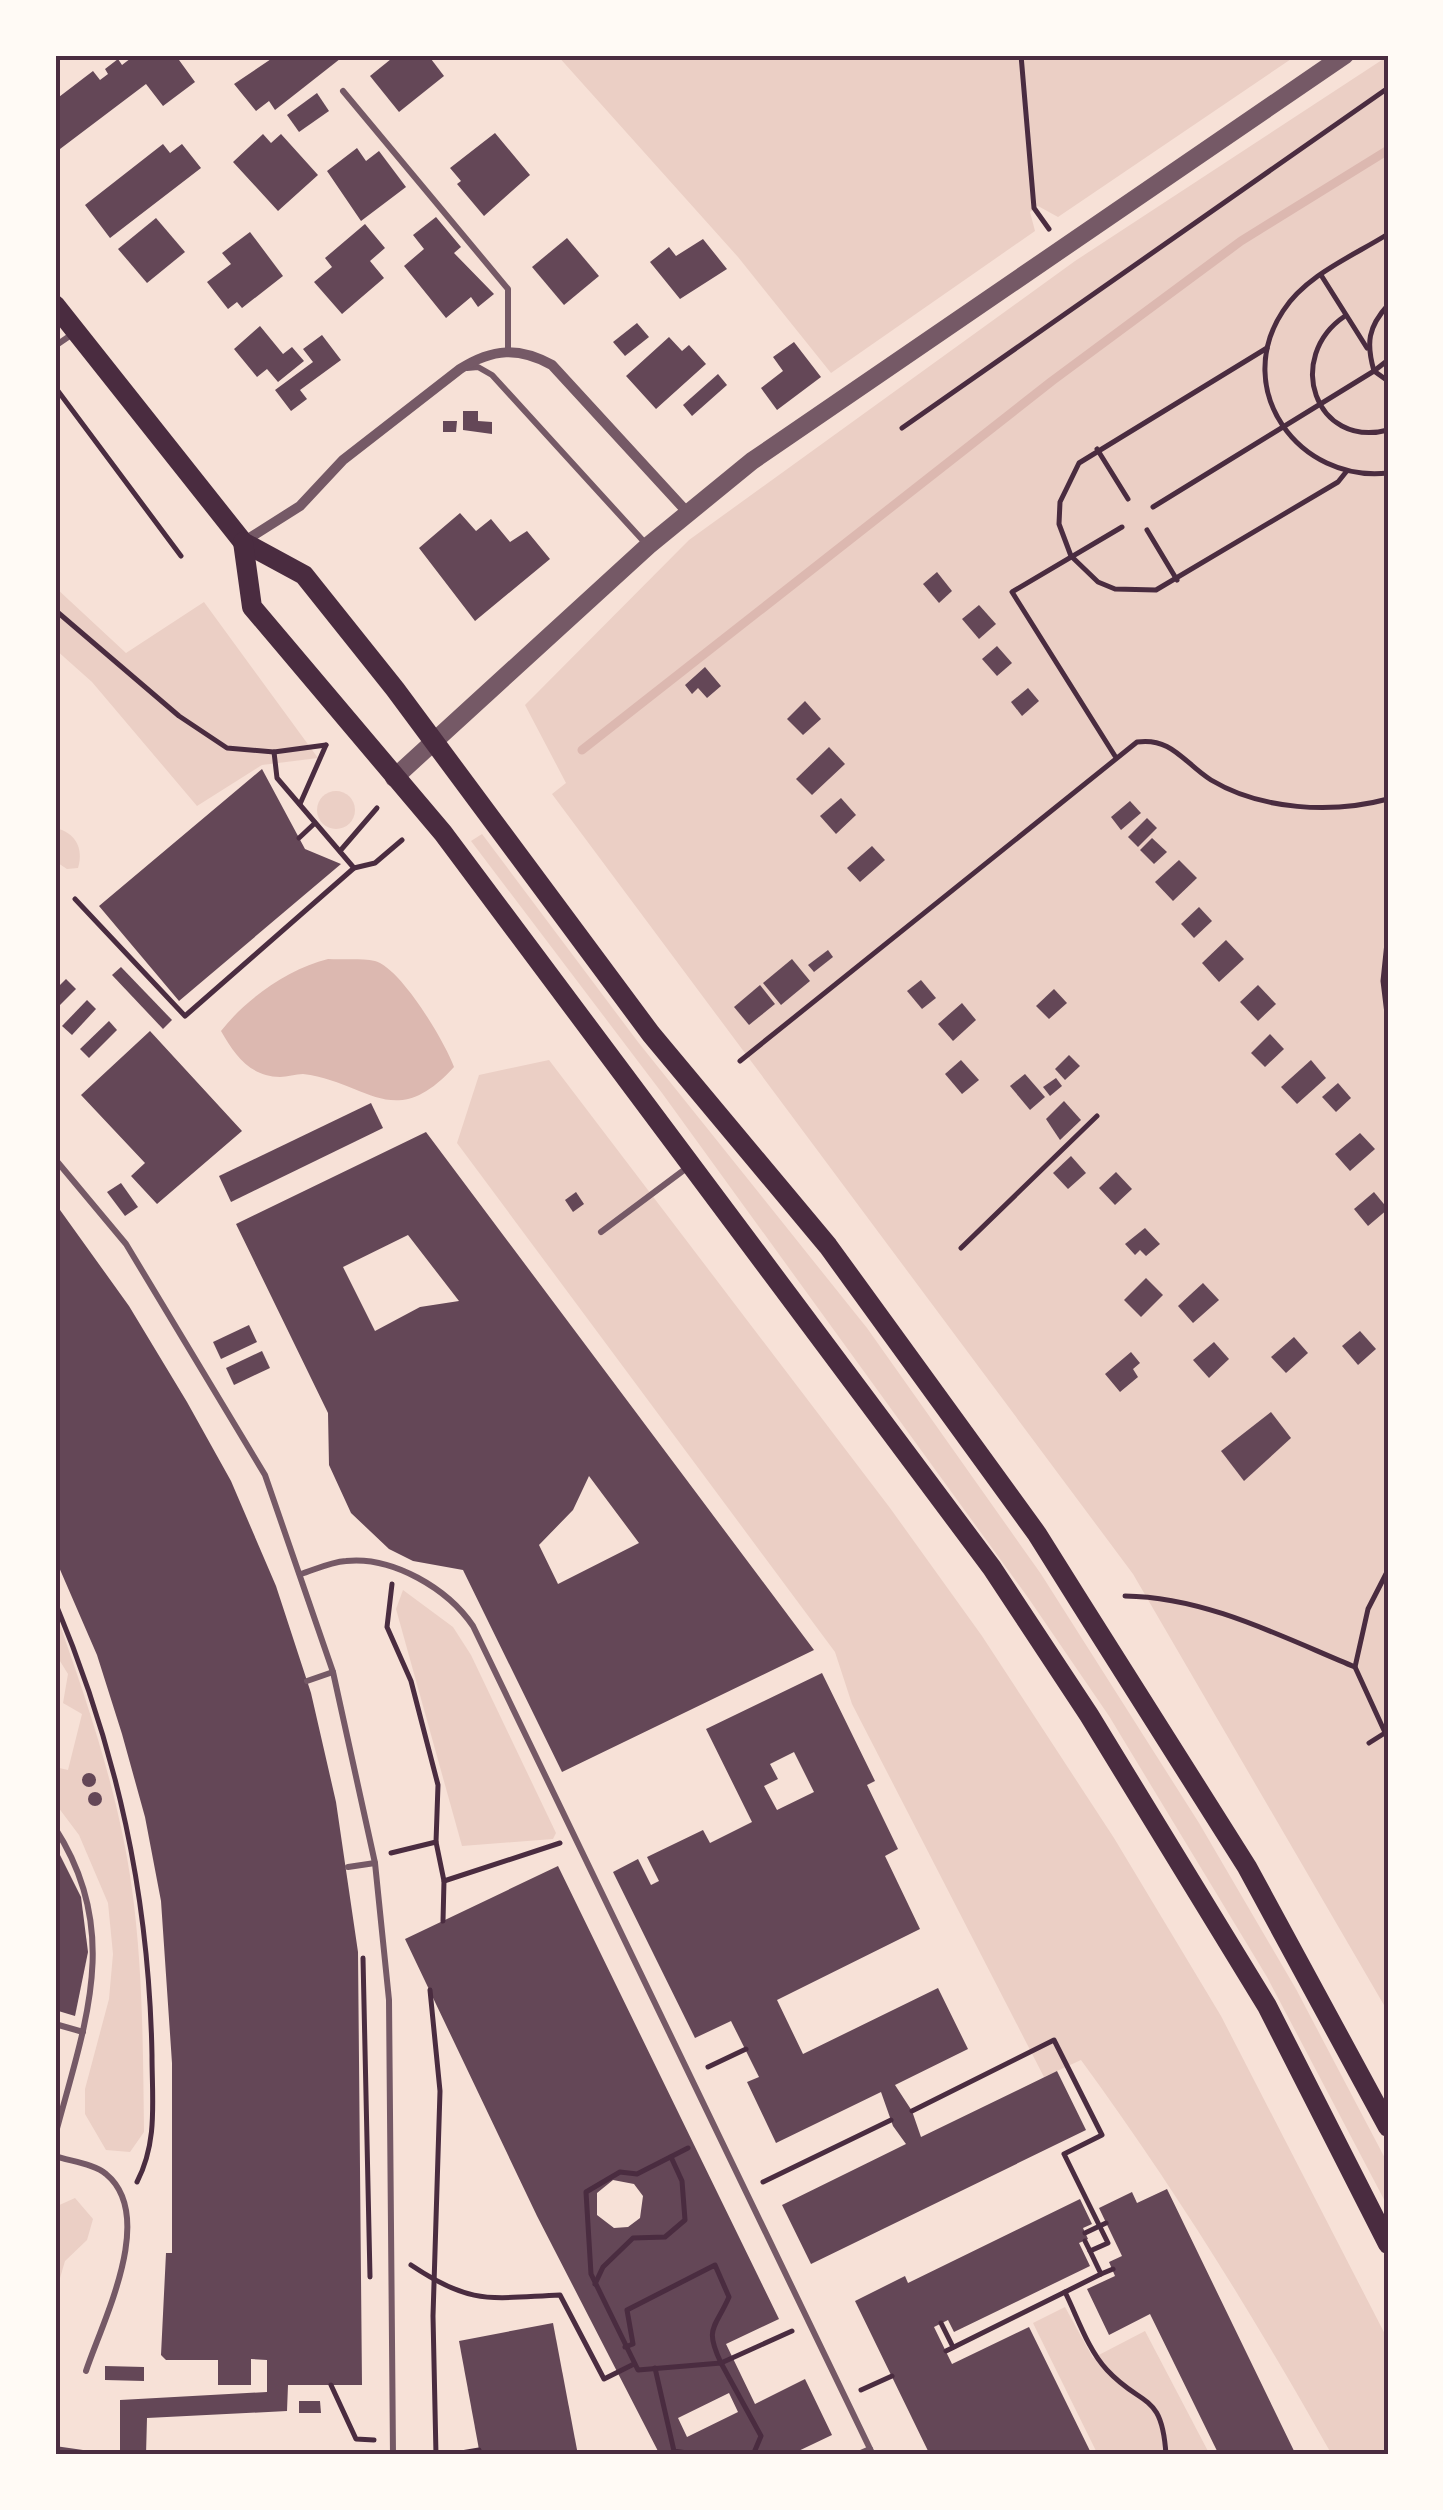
<svg xmlns="http://www.w3.org/2000/svg" width="1443" height="2510" font-family="Helvetica,sans-serif">
<style>
.green{fill:#ebcfc5}
.water{fill:#dcb8b0}
.lines{fill:none;stroke-linecap:round;stroke-linejoin:round}
.stream{stroke:#dcb8b0;stroke-width:9}
.building{fill:#644757;fill-rule:evenodd}
.path{stroke:#4a2c40;stroke-width:5}
.service{stroke:#755966;stroke-width:6}
.minor{stroke:#755966;stroke-width:10}
.tertiary{stroke:#755966;stroke-width:18}
.secondary{stroke:#4a2c40;stroke-width:20}
.neatline{fill:none;stroke:#4a2c40;stroke-width:4}
</style>
<rect width="100%" height="100%" fill="#f7e1d7"/>
<g class="green">
<polygon points="557,55 1297,55 1058,217 1038,206 1030,212 1035,231 831,373 738,257"/>
<polygon points="1388,56 1388,2012 1133,1574 552,794 566,783 525,705 689,540 1075,261"/>
<polygon points="55,587 126,653 204,602 318,758 262,765 197,806 92,682 55,649"/>
<circle cx="336" cy="810" r="19"/>
<path d="M 55,828 C 75,832 84,848 78,868 L 67,869 L 55,861 Z"/>
<polygon points="482,834 638,1042 867,1328 1041,1574 1199,1823 1296,1989 1388,2164 1388,2207 1267,1977 1109,1716 1029,1599 662,1093 471,841"/>
<path d="M 549,1060 L 890,1508 L 982,1636 L 1114,1838 L 1221,2016 L 1388,2340 L 1388,2455 L 1332,2455 C 1255,2318 1174,2187 1081,2060 L 1044,2077 L 852,1704 L 835,1652 L 457,1143 L 479,1075 Z"/>
<polygon points="403,1590 453,1627 471,1655 556,1833 553,1839 462,1846 396,1609"/>
<path d="M 55,1611 C 87,1701 119,1794 132,1889 C 143,1970 143,2051 144,2132 L 130,2152 L 106,2150 L 85,2114 L 85,2089 L 109,1999 L 113,1954 L 108,1903 L 79,1835 L 55,1803 L 55,1767 L 68,1770 L 82,1714 L 63,1703 L 68,1674 L 55,1653 Z"/>
<polygon points="75,2198 93,2219 87,2240 65,2261 55,2295 55,2207"/>
<polygon points="1065,2307 1093,2358 1145,2331 1210,2455 1098,2455 1033,2323"/>
</g>
<path class="water" d="M 328,959 C 342,960 361,958 375,961 C 401,968 445,1042 454,1067 C 394,1133 368,1082 303,1074 C 296,1074 287,1077 280,1077 C 249,1076 235,1055 221,1031 C 246,999 288,969 328,959 Z"/>
<g class="lines">
<polyline class="stream" points="582,750 1052,381 1241,241 1388,150"/>
</g>
<g class="building">
<polygon points="135,55 186,55 179,60 195,82 163,106 146,84 60,149 55,143 55,100 93,71 100,80 108,74 105,69 118,59 122,65"/>
<polygon points="277,55 345,55 275,110 269,101 256,111 234,84"/>
<polygon points="396,55 428,55 444,76 399,112 370,76"/>
<polygon points="317,93 329,111 299,132 287,115"/>
<polygon points="495,133 530,175 484,216 457,184 461,181 450,168"/>
<polygon points="263,134 271,143 281,134 318,175 278,211 233,162"/>
<polygon points="163,144 170,153 182,144 201,168 110,238 85,205"/>
<polygon points="357,148 366,161 379,151 406,187 361,221 327,171"/>
<polygon points="436,217 461,247 454,253 494,294 478,307 471,297 446,318 404,266 424,249 413,235"/>
<polygon points="156,218 185,252 147,283 118,249"/>
<polygon points="365,224 385,248 370,261 384,278 342,314 314,282 332,267 325,258"/>
<polygon points="250,232 283,276 242,308 237,302 228,309 207,282 231,264 222,253"/>
<polygon points="567,238 599,276 564,305 532,267"/>
<polygon points="703,239 727,269 680,299 650,262 669,247 676,256"/>
<polygon points="637,323 649,337 625,356 613,342"/>
<polygon points="260,326 283,354 292,347 304,361 278,382 267,369 257,377 234,349"/>
<polygon points="322,335 341,360 300,390 307,399 291,411 275,390 313,362 303,349"/>
<polygon points="669,337 682,351 689,345 706,364 656,409 626,376"/>
<polygon points="794,342 821,377 777,410 761,388 783,371 773,357"/>
<polygon points="718,374 727,385 692,416 683,405"/>
<polygon points="463,411 478,411 478,421 492,422 492,434 463,430"/>
<polygon points="443,421 457,421 456,432 443,432"/>
<polygon points="460,513 476,531 491,519 510,542 527,531 550,559 475,621 419,548"/>
<polygon points="937,572 952,591 939,603 923,584"/>
<polygon points="979,605 996,624 979,639 962,619"/>
<polygon points="997,646 1012,663 997,676 982,659"/>
<polygon points="705,667 721,686 707,698 698,688 692,694 685,685"/>
<polygon points="1028,688 1039,701 1022,716 1011,702"/>
<polygon points="805,701 821,719 803,735 787,719"/>
<polygon points="829,747 845,764 812,795 796,779"/>
<polygon points="262,769 305,849 341,864 179,1001 99,906"/>
<polygon points="841,798 856,815 836,834 820,816"/>
<polygon points="1130,801 1141,813 1121,830 1111,817"/>
<polygon points="1147,818 1157,828 1138,847 1128,837"/>
<polygon points="1152,838 1167,852 1154,864 1140,850"/>
<polygon points="872,846 885,860 860,882 847,868"/>
<polygon points="1179,860 1197,878 1173,901 1155,882"/>
<polygon points="1199,907 1212,921 1194,938 1181,924"/>
<polygon points="1226,940 1244,959 1219,982 1202,963"/>
<polygon points="828,950 833,957 814,972 808,965"/>
<polygon points="792,959 810,981 781,1005 763,983"/>
<polygon points="121,967 172,1020 163,1029 112,975"/>
<polygon points="66,979 76,989 55,1010 55,990"/>
<polygon points="921,980 936,998 922,1009 907,991"/>
<polygon points="760,985 775,1004 749,1025 734,1007"/>
<polygon points="1258,985 1276,1004 1258,1021 1240,1002"/>
<polygon points="1054,989 1067,1003 1049,1019 1036,1006"/>
<polygon points="87,1000 96,1009 72,1035 62,1026"/>
<polygon points="962,1003 976,1020 953,1041 938,1024"/>
<polygon points="109,1021 117,1030 89,1058 80,1049"/>
<polygon points="150,1031 242,1131 157,1204 131,1176 145,1163 81,1095"/>
<polygon points="1270,1034 1284,1049 1265,1067 1251,1053"/>
<polygon points="1069,1055 1080,1066 1065,1080 1055,1069"/>
<polygon points="961,1060 979,1080 962,1094 945,1074"/>
<polygon points="1311,1060 1326,1078 1297,1104 1281,1087"/>
<polygon points="1025,1074 1045,1097 1030,1110 1010,1086"/>
<polygon points="1056,1078 1062,1086 1050,1096 1043,1087"/>
<polygon points="1338,1083 1351,1098 1336,1112 1322,1097"/>
<polygon points="1064,1101 1081,1120 1060,1140 1046,1119"/>
<polygon points="371,1103 383,1128 231,1202 219,1176"/>
<path d="M 426,1132 L 814,1650 L 562,1772 L 463,1570 L 413,1561 L 389,1549 L 351,1513 L 329,1465 L 328,1413 L 236,1224 ZM 408,1235 L 459,1301 L 420,1307 L 375,1331 L 343,1267 ZM 589,1476 L 639,1543 L 558,1584 L 539,1545 L 573,1510 Z"/>
<polygon points="1360,1133 1375,1149 1350,1171 1335,1154"/>
<polygon points="1071,1156 1086,1173 1068,1189 1053,1173"/>
<polygon points="1116,1172 1132,1189 1115,1205 1099,1188"/>
<polygon points="121,1183 138,1207 125,1216 107,1192"/>
<polygon points="576,1192 584,1204 573,1212 565,1200"/>
<polygon points="1374,1192 1388,1209 1368,1226 1354,1209"/>
<polygon points="55,1203 129,1306 187,1402 231,1481 276,1586 311,1693 336,1802 358,1952 362,2385 288,2385 287,2411 147,2418 146,2455 120,2455 120,2400 267,2392 267,2360 251,2359 251,2385 218,2385 218,2360 166,2360 161,2355 166,2253 172,2253 172,2063 161,1901 145,1817 122,1734 97,1655 55,1558"/>
<polygon points="1145,1228 1160,1244 1146,1256 1140,1250 1135,1255 1125,1244"/>
<polygon points="1146,1278 1163,1295 1141,1317 1124,1300"/>
<polygon points="1203,1283 1219,1300 1193,1323 1178,1306"/>
<polygon points="249,1325 257,1342 221,1359 213,1342"/>
<polygon points="1360,1331 1376,1349 1358,1365 1342,1346"/>
<polygon points="1294,1337 1308,1353 1286,1373 1271,1357"/>
<polygon points="1214,1342 1229,1359 1209,1378 1193,1360"/>
<polygon points="262,1351 270,1368 234,1385 226,1368"/>
<polygon points="1131,1352 1140,1363 1133,1369 1138,1377 1120,1392 1105,1374"/>
<polygon points="1271,1412 1291,1438 1244,1481 1221,1451"/>
<path d="M 822,1673 L 875,1781 L 867,1785 L 898,1849 L 885,1856 L 920,1929 L 777,2000 L 803,2054 L 938,1988 L 968,2049 L 895,2085 L 912,2111 L 921,2137 L 1057,2071 L 1086,2130 L 811,2264 L 782,2205 L 906,2144 L 893,2126 L 881,2092 L 776,2143 L 747,2082 L 759,2077 L 731,2021 L 695,2038 L 613,1872 L 638,1859 L 651,1885 L 659,1881 L 647,1857 L 703,1830 L 710,1843 L 752,1822 L 706,1729 ZM 794,1752 L 814,1792 L 777,1810 L 764,1786 L 778,1779 L 770,1764 Z"/>
<circle cx="89" cy="1780" r="7"/>
<circle cx="95" cy="1799" r="7"/>
<polygon points="55,1845 81,1897 88,1952 75,2016 55,2010"/>
<path d="M 558,1866 L 779,2319 L 726,2344 L 755,2404 L 805,2379 L 832,2435 L 790,2455 L 660,2455 L 537,2216 L 405,1939 ZM 613,2180 L 634,2184 L 643,2196 L 640,2218 L 628,2227 L 614,2228 L 597,2215 L 597,2193 ZM 729,2393 L 738,2412 L 687,2437 L 678,2418 Z"/>
<polygon points="1167,2189 1296,2455 1219,2455 1150,2314 1109,2335 1087,2289 1115,2276 1109,2262 1122,2256 1099,2208 1132,2192 1137,2203"/>
<polygon points="1080,2199 1092,2224 1083,2228 1088,2239 1079,2243 1090,2266 954,2332 948,2320 934,2327 952,2364 1029,2327 1092,2455 930,2455 855,2301 905,2276 908,2283"/>
<polygon points="553,2323 578,2455 480,2455 459,2341"/>
<polygon points="105,2366 144,2367 144,2381 105,2380"/>
<polygon points="299,2401 320,2401 321,2413 299,2413"/>
<polygon points="55,2446 104,2453 104,2455 55,2455"/>
</g>
<g class="lines">
<g class="path">
<polyline points="1021,55 1034,208 1049,229"/>
<path d="M 1388,234 C 1353,256 1306,275 1283,311 C 1231,390 1299,483 1388,473"/>
<polyline points="1321,275 1367,348"/>
<path d="M 1345,316 C 1284,357 1315,449 1388,430"/>
<polyline points="1267,348 1079,463 1060,502 1059,524 1071,556 1098,582 1115,589 1156,590 1338,482 1346,472"/>
<polyline points="1388,360 1374,371 1388,381"/>
<polyline points="55,387 181,556"/>
<polyline points="902,428 1388,88"/>
<polyline points="1097,449 1128,499"/>
<path d="M 1153,507 L 1374,371 C 1366,343 1368,327 1388,305"/>
<polyline points="1147,530 1177,580"/>
<polyline points="55,610 179,716 227,748 274,752 326,745"/>
<polyline points="274,752 277,778 354,868"/>
<polyline points="1115,756 1012,592 1122,527"/>
<polyline points="300,804 326,745"/>
<polyline points="299,838 315,823"/>
<polyline points="340,851 377,808"/>
<polyline points="75,899 185,1016 354,868 375,863 402,840"/>
<polyline points="1388,933 1383,981 1388,1022"/>
<path d="M 740,1061 L 1137,742 C 1172,737 1184,763 1211,780 C 1261,810 1332,814 1388,799"/>
<polyline points="961,1248 1097,1116"/>
<path d="M 1125,1596 C 1206,1597 1282,1637 1355,1667 L 1388,1739"/>
<path d="M 55,1602 C 117,1750 149,1895 152,2055 C 152,2101 158,2141 137,2182"/>
<polyline points="1355,1667 1368,1609 1388,1570"/>
<polyline points="1369,1743 1388,1731"/>
<polyline points="436,1842 444,1881 560,1843"/>
<polyline points="391,1853 436,1842 438,1785 411,1681 387,1627 392,1584"/>
<polyline points="443,1921 444,1881"/>
<polyline points="363,1958 370,2277"/>
<polyline points="430,1990 440,2091 433,2316 436,2455"/>
<polyline points="708,2067 746,2049"/>
<polyline points="912,2111 1054,2040 1102,2135 1064,2154 1108,2243 1090,2251 1101,2274 1065,2292"/>
<polyline points="688,2148 637,2174 620,2172 586,2192 591,2274 638,2370 721,2363 761,2436 753,2455"/>
<polyline points="763,2182 891,2120"/>
<polyline points="1085,2233 1106,2223"/>
<polyline points="1085,2241 1090,2251"/>
<path d="M 411,2265 C 472,2306 491,2298 560,2295 L 604,2379 L 634,2364"/>
<polyline points="1101,2274 1113,2269"/>
<polyline points="595,2284 603,2267 633,2238 665,2237 685,2220 682,2181 671,2157"/>
<polyline points="941,2323 953,2347"/>
<path d="M 625,2347 L 633,2344 L 627,2310 L 715,2265 L 729,2297 C 715,2329 704,2327 721,2363 L 792,2331"/>
<path d="M 946,2351 L 1065,2292 C 1077,2316 1088,2350 1107,2370 C 1142,2408 1162,2391 1166,2455"/>
<polyline points="655,2368 674,2451 700,2455"/>
<polyline points="331,2385 356,2439 374,2440"/>
<polyline points="861,2390 892,2376"/>
<polyline points="449,2455 479,2450"/>
</g>
<g class="service">
<polyline points="343,91 508,289 508,350"/>
<polyline points="55,346 74,333"/>
<polyline points="467,368 478,367 492,375 647,545"/>
<polyline points="55,1159 126,1244 265,1475 333,1672 375,1863 389,2000 393,2455"/>
<polyline points="601,1232 688,1167"/>
<path d="M 301,1574 C 316,1569 331,1562 346,1561 C 393,1556 448,1589 473,1626 L 873,2455"/>
<polyline points="307,1681 333,1672"/>
<path d="M 55,1828 C 123,1933 84,2026 55,2136"/>
<polyline points="348,1867 375,1863"/>
<polyline points="55,2024 83,2032"/>
<path d="M 55,2156 C 69,2161 95,2164 106,2174 C 157,2216 103,2320 86,2371"/>
<polyline points="856,2455 870,2449"/>
</g>
<path class="minor" d="M 243,542 L 300,506 L 343,460 L 460,369 C 493,348 519,347 552,365 L 687,512"/>
<polyline class="tertiary" points="394,778 648,546 752,461 1345,55"/>
<g class="secondary">
<polyline points="55,305 243,542 304,575 395,689 651,1034 828,1246 1037,1534 1079,1601 1247,1867 1388,2127"/>
<polyline points="243,542 252,607 443,833 992,1568 1089,1715 1267,2006 1388,2244"/>
</g>
</g>
<rect width="1443" height="2510" fill="none" stroke="#fffaf5" stroke-width="115"/>
<rect x="58" y="58" width="1328" height="2394" class="neatline"/>
</svg>
